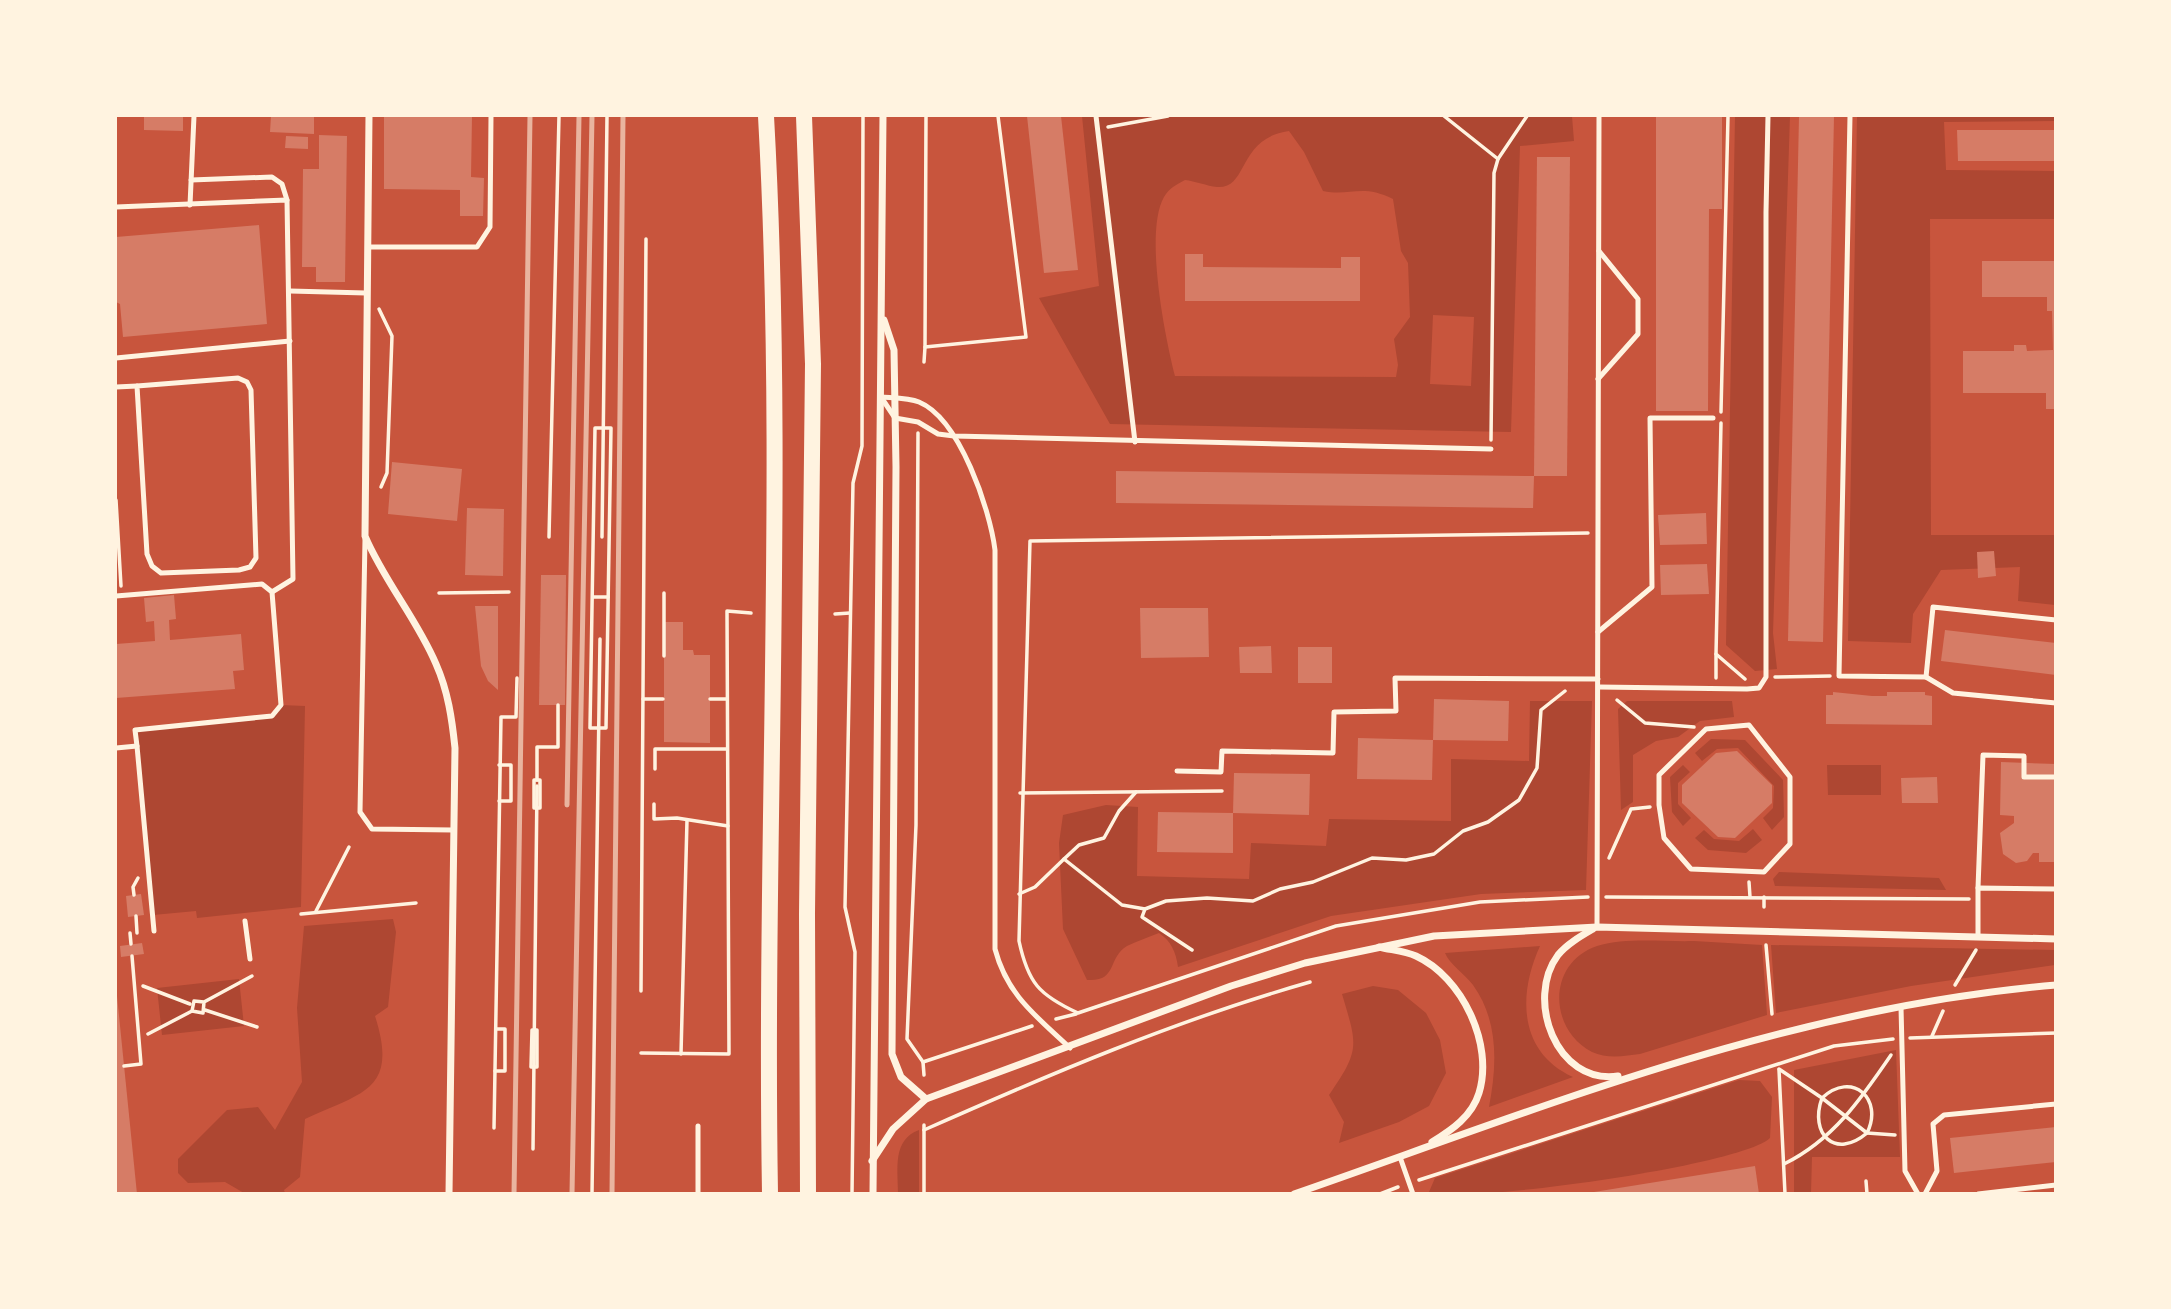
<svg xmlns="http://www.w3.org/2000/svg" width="2171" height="1309" font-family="'IBM Plex Sans',sans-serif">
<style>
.green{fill:#ae4732;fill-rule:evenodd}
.building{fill:#d67c66}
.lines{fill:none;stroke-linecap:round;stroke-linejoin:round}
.path{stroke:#fff3e0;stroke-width:3.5}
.service{stroke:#fff3e0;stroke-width:5}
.minor{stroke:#fff3e0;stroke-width:7}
.primary{stroke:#fff3e0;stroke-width:16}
.rail{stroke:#e9b49f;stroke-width:5}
</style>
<rect width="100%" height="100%" fill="#c8553d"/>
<g class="green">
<path d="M 1082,116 L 1572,116 L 1574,141 L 1520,146 L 1511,432 L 1110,424 L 1039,298 L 1099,286 ZM 1289,131 L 1304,152 L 1323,191 C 1350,197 1361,183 1393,199 L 1401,251 L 1408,263 L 1410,317 L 1394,339 L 1398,365 L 1396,377 L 1175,376 C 1165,337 1144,232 1164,197 C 1169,188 1176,185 1185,180 C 1195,181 1207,186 1217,187 C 1249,189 1237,138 1289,131 ZM 1433,315 L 1474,317 L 1471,386 L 1430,384 Z"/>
<polygon points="1735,116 1790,116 1773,633 1777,669 1755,671 1726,645"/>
<polygon points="1857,116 2055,116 2055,121 1944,122 1946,170 2055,171 2055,219 1930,219 1931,535 2055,535 2055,605 2018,601 2020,567 1941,570 1913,614 1911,643 1848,641"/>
<path d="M 1530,701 L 1592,701 L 1586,890 L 1481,894 L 1331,916 L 1178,967 C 1176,952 1171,941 1159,933 C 1149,937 1137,941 1127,946 C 1107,958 1118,982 1087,980 L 1063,929 L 1059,843 L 1063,815 L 1106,805 L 1138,807 L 1137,876 L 1249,879 L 1251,843 L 1326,846 L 1329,819 L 1451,821 L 1451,759 L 1529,761 Z"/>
<polygon points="1627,701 1732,701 1734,717 1700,721 1678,737 1656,741 1633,755 1633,802 1621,810 1618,709"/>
<polygon points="281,705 305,706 301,907 197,918 196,911 153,915 135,730 272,716"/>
<polygon points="1711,739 1745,740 1783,780 1784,817 1772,830 1763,818 1773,808 1774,786 1738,748 1717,749 1702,761 1695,753"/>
<polygon points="1683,765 1690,772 1678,783 1678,804 1691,818 1683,826 1672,812 1670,777"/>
<polygon points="1827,765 1881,765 1881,795 1828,795"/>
<polygon points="1753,829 1762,840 1746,853 1708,850 1695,838 1704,830 1714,839 1739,841"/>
<polygon points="1779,872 1939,878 1946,890 1775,886 1773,879"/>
<path d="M 393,919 L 396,932 L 388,1007 L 375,1016 C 399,1091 362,1092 305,1119 L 300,1177 L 284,1190 L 285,1193 L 244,1193 L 225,1182 L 188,1183 L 178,1173 L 178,1159 L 227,1110 L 258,1107 L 275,1130 L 302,1082 L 297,1008 L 304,926 Z"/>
<path d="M 1694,941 L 1762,945 L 1767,1015 L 1640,1054 C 1625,1056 1607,1059 1592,1052 C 1548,1029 1547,963 1597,946 C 1626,937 1663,942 1694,941 Z"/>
<polygon points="1771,945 2055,950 2055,965 1911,986 1776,1013"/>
<path d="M 1540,946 C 1518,994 1518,1052 1573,1077 L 1489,1107 C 1497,1066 1499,1021 1473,985 C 1465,974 1449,964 1445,953 Z"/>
<polygon points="239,979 244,1026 162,1035 157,988"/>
<path d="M 1373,986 L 1398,990 L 1426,1013 L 1440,1040 L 1446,1073 L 1429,1106 L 1399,1122 L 1339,1143 L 1344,1122 L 1329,1095 C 1361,1049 1357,1045 1342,994 Z"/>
<polygon points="1896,1050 1900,1157 1812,1157 1811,1193 1794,1194 1794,1070"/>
<path d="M 1739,1080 L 1760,1081 L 1772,1097 L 1770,1138 C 1743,1165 1469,1204 1429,1192 L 1435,1178 Z"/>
<path d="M 919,1130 L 919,1193 L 898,1193 C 898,1169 892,1140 919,1130 Z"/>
</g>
<g class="building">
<polygon points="144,116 183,116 183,131 144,130"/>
<polygon points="271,116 314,116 314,134 270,132"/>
<polygon points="384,116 472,116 471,177 484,178 483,216 460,216 460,190 384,189"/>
<polygon points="1027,116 1061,116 1078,270 1044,273"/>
<polygon points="1656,116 1722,116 1722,209 1709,209 1708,411 1656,411"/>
<polygon points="1799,116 1834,116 1823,642 1788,641"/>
<polygon points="1957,130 2056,130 2056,161 1958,161"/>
<polygon points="319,135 347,136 345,282 316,282 316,267 302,267 303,169 319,169"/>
<polygon points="286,136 308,137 308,149 285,148"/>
<polygon points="1537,157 1570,157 1567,476 1534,476"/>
<polygon points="259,225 267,324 123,337 120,304 116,302 116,237"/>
<polygon points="1185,254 1203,254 1203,267 1341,268 1341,257 1360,257 1360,301 1185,301"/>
<polygon points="1982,261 2056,261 2056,409 2046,409 2046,393 1963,393 1963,351 2014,351 2014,345 2026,345 2027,351 2053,350 2052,311 2047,311 2047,297 1982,297"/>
<polygon points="392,462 462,469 457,521 388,514"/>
<polygon points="1116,471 1534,476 1533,508 1116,503"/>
<polygon points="467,508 504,509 503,576 465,575"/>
<polygon points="1706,513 1707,544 1660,545 1658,515"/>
<polygon points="1994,551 1996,576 1978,578 1977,552"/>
<polygon points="1707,564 1709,594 1661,595 1660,565"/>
<polygon points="541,575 566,575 565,705 539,705"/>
<polygon points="174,595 176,619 169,620 170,640 241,634 244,670 233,671 235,689 116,698 116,644 155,641 154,621 146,622 144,598"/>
<polygon points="475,606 498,606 498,690 488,681 481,666"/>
<polygon points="1140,608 1208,608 1209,657 1141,658"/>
<polygon points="664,622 683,622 683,650 693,650 694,655 710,655 710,743 664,742"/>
<polygon points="1945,630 2056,643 2056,675 1941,661"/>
<polygon points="1271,646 1272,673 1240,673 1239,647"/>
<rect x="1298" y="647" width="34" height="36"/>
<polygon points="1833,692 1872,696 1887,696 1887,692 1925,692 1925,695 1932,696 1932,725 1826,724 1826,695 1833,695"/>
<polygon points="1434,699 1509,701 1508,741 1433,740"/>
<polygon points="1358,738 1433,740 1432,780 1357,779"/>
<polygon points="1737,751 1772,785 1772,803 1735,838 1718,837 1682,803 1682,785 1716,753"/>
<polygon points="2001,762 2056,764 2056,862 2039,862 2039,853 2033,853 2027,861 2016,863 2003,854 2000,833 2014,823 2014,816 2000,815"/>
<polygon points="1234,773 1310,774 1309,815 1233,813"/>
<polygon points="1937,777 1938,803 1902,803 1901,778"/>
<polygon points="1158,812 1233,813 1233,853 1157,852"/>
<polygon points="141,894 144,915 128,917 126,896"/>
<polygon points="142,943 144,954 121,957 120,946"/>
<polygon points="116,996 117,996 137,1194 116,1194"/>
<polygon points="2056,1127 2056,1162 1954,1173 1950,1138"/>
<polygon points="1755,1166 1759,1194 1594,1194 1594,1192"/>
</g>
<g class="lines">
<g class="path">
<polyline points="926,116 925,347 1026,337 998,116"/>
<polyline points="1444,116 1498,159"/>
<polyline points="1108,127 1168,116"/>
<polyline points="379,309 392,336 387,473 381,487"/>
<polyline points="924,362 925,347"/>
<polyline points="1721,412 1728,116"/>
<polyline points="1721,423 1716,654 1745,679"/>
<polygon points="595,428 611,428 606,728 590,728"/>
<polyline points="918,433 916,825 907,1039 923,1062 924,1075"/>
<polyline points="1491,440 1494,173 1498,159 1527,116"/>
<polyline points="116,500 121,586"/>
<polyline points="549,537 559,116"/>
<polyline points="602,537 607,116"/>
<polyline points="439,593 509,592"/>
<polyline points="593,597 608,597"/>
<polyline points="835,614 850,613"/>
<polyline points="664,656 664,593"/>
<polyline points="1775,677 1830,676"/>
<polyline points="1716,678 1716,654"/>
<polyline points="643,699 663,699"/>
<polyline points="710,699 726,699"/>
<polyline points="1617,700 1645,723 1694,727"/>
<polyline points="655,769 655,749 726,749"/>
<rect x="534" y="780" width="6" height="28"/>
<polyline points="537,780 537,747 558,747 558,705"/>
<polyline points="1020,793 1222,791"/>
<polyline points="499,801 511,801 511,765 499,765"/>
<polyline points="654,804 654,819 677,818 728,826"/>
<polyline points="1609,858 1631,809 1650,807"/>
<polyline points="1064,859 1079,845 1104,838 1119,811 1136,792"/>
<polyline points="1749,882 1750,897"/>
<polyline points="1019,894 1035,887 1064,859 1122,905 1145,909"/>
<polyline points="134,895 133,887 138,878"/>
<path d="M 1588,897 L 1480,902 L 1336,926 L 1078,1013 C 1039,995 1028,983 1019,941 L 1030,541 L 1588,533"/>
<polyline points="1606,897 1969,899"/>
<polyline points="1764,897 1764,907"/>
<polyline points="316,911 349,847"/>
<polyline points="301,914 416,903"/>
<polyline points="136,916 137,933"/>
<polyline points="130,933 131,944"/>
<polyline points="1766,945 1772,1014"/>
<polyline points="1192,950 1142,917 1145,909 1166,901 1207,898 1253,901 1280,889 1313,882 1372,858 1406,860 1434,854 1463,831 1488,822 1519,800 1537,768 1541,710 1565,691"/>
<polyline points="1955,985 1976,950"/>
<polyline points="143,986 190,1004"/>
<polyline points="641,991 646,239"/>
<polyline points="204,1002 203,1013 192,1011 194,1001 204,1002 252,976"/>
<polyline points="205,1010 257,1027"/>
<polyline points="1056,1019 1076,1014"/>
<polygon points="532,1030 537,1030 537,1067 531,1067"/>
<polyline points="148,1034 192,1011"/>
<polyline points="1932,1036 1943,1011"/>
<polyline points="1910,1038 2056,1033"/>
<polyline points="641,1053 729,1054 727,611 751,613"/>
<polyline points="681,1054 687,820"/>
<polyline points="923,1062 1032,1026"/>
<polyline points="124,1066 141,1064 132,956"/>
<path d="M 1779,1069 L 1822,1098 C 1852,1070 1884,1099 1867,1133 L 1895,1135"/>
<polyline points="1779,1070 1785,1194"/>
<polyline points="495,1071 505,1071 505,1029 496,1029"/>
<path d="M 1822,1098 L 1867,1133 C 1835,1160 1809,1134 1822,1098 Z"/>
<polyline points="494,1128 501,717 516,717 517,678"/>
<path d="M 924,1130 C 1050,1074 1177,1020 1310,982"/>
<polyline points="533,1149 537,786"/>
<path d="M 1784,1164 C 1833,1140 1861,1099 1891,1055"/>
<polyline points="1419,1180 1834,1046 1893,1039"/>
<polyline points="1866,1181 1867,1194"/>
<polyline points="592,1194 600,639"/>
<polyline points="852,1194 855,952 845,907 853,483 862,446 863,116"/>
<polyline points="924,1194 924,1125"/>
<polyline points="1380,1194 1398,1187"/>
</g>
<g class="service">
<polyline points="1096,116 1135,442"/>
<polyline points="1850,116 1839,676 1926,677 1933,607 2056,620"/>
<polyline points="191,180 272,177 282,184 287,200"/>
<polyline points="190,205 194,116"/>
<polyline points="116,207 287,200 293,579 272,592"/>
<polyline points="368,247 477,247 490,227 491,116"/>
<polyline points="290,291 366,293"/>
<polyline points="116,358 290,341"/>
<polygon points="238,378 247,382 251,390 256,558 250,567 239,570 161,573 152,566 147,554 137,386"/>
<polyline points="1598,379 1638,334 1638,299 1599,251"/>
<polyline points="116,387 137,386"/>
<path d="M 881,397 C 893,398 909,398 919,402 C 960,419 990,510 995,550 L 995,949 C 1007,995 1036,1016 1070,1048"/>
<polyline points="881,397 895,418 918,422 938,434 954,436 1491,449"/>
<polyline points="365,539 360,812 372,829 453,830"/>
<polyline points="116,596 262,584 272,592 281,705 272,716 135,730 137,746"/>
<polyline points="1598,632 1652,587 1650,418 1713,418"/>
<polyline points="1926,677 1953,693 2056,703"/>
<polyline points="1599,687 1747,689 1759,688 1766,677 1766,212 1768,116"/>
<polygon points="1749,725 1790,777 1790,844 1764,872 1691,869 1664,838 1659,805 1659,775 1706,729"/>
<polyline points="116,748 137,746 154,931"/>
<polyline points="1177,771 1221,772 1222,751 1333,753 1334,712 1396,711 1395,678 1598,679"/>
<polyline points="1978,888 1983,755 2024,756 2024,777 2056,777"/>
<polyline points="245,921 250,959"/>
<polyline points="1597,927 1599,116"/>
<polyline points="1978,937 1978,888 2056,889"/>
<polyline points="1901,1007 1905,1171 1918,1194"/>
<polyline points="1400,1157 1413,1194"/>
<polyline points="698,1194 698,1126"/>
<polyline points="1925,1194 1937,1171 1933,1124 1944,1115 2056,1104"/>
<polyline points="1978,1194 2056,1185"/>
</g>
<g class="minor">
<path d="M 369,116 L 365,536 C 384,581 417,619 436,664 C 448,691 452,719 455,748 L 449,1194"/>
<polyline points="884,320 894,350 896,467 892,1054 901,1077 926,1099"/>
<path d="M 1593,929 C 1581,936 1567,944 1558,955 C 1525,999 1556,1085 1618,1076"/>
<path d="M 1379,947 C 1391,950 1405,951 1416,956 C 1462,977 1494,1044 1479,1093 C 1472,1116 1452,1130 1432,1142"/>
<polyline points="872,1161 893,1129 926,1099 1231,986 1305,963 1434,936 1597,927 2056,939"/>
<polyline points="873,1194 883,116"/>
<path d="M 1294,1194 C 1547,1106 1786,1008 2056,985"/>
</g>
<g class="primary">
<path d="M 766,116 C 786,475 764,834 770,1194"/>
<polyline points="804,116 813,364 807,914 808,1194"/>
</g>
<g class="rail">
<polyline points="567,805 579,116"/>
<polyline points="514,1194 530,116"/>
<polyline points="572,1194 592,116"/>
<polyline points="612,1194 623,116"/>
</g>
</g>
<rect width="2171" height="1309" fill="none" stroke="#fff3e0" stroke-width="234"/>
</svg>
